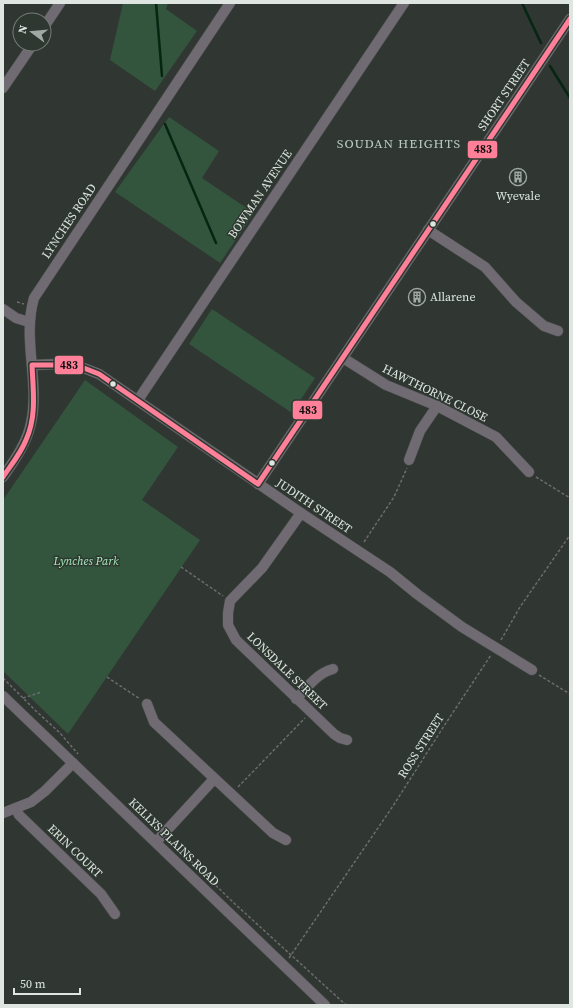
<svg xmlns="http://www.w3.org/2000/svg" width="573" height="1008" font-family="'Source Serif 4',serif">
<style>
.green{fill:#33543d}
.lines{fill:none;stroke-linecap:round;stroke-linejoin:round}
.stream{stroke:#062512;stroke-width:2.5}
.minor-casing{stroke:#4d514e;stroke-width:11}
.path{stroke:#6c6c6e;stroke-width:1.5;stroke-dasharray:3 2;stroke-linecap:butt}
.minor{stroke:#706a72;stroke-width:10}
.bus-1-casing{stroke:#2e3831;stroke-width:8}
.bus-1{stroke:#ff8098;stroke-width:5}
.bus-dot{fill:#dfe5e0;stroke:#2e3831;stroke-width:1.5}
.labels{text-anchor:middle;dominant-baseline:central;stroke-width:3;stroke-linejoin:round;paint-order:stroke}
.street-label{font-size:12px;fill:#dfe5e0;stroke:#2e3831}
.poi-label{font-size:12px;fill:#dfe5e0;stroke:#2e3831}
.park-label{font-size:12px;font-style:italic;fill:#a7edbb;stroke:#2e3831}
.neighbourhood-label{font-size:13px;letter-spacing:1px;fill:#bcc9c0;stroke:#2e3831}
.line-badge{stroke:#2e3831;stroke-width:1.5}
.pale-badge-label{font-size:11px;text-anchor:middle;font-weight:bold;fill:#111}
</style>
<rect width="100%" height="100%" fill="#303632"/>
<g class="green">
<polygon points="123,3 168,3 166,9 197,31 155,91 110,60"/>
<polygon points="169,117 219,151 202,178 254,213 220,263 115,192"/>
<polygon points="212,309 315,378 292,413 189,344"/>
<polygon points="85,380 178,447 142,500 200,540 68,734 3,671 3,500"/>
</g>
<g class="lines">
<g class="stream">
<polyline points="156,3 162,76"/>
<polyline points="522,3 541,43"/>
<polyline points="550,66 570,98"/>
<polyline points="165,124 216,243"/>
</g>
<g class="minor-casing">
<g id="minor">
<polyline points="44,27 60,3"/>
<polyline points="3,88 33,44"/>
<polyline points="428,230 485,267 516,302 544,326 558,331"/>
<polyline points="3,309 16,318 29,322"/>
<polyline points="343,358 386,385 437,406 496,437 529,472"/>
<polyline points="32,365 57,364 76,365 99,374 301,513 390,572 417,594 462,627 532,670"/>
<polyline points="138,400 404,3"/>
<polyline points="409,460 420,431 437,406"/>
<path d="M 3,477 C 14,461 27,443 31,423 C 40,382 22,339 34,298 L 230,3"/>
<polyline points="258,484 570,19"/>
<polyline points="301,513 262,568 230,601 228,613 228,625 236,640 334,734 340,738 347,740"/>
<polyline points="3,696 325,1005"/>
<path d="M 296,699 C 307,688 317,673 333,669"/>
<polyline points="147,704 154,722 273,833 286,840"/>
<polyline points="16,808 19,815 101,894 115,914"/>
<polyline points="3,813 31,802 45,791 73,763"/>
<polyline points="156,842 214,779"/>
</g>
</g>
<g class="path">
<polyline points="17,302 24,304"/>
<polyline points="536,477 570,498"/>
<polyline points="364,542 394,497 407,468"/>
<polyline points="181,567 223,596"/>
<polyline points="501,640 520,607 570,535"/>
<polyline points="539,675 570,694"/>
<polyline points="107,677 140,699"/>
<polyline points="3,678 36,711 60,733 78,754"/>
<polyline points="23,698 42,692"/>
<polyline points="238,787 305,718"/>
<polyline points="169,840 235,904 346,1005"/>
<polyline points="289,958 393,806 444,726 491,655"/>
</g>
<use href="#minor" class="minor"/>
<g class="bus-1-casing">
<path id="bus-1" d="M 3,477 C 11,465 21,453 26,440 C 37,416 33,390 32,365 L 76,365 L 99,374 L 258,484 L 570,19"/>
</g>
<use href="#bus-1" class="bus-1"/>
</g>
<defs>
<g id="building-ring" transform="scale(0.9)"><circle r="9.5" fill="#2e3831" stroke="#a2a8a3" stroke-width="1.5"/><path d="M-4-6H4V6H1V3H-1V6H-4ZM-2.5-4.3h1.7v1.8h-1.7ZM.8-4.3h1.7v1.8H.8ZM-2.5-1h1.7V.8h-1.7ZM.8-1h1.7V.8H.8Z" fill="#a2a8a3"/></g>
</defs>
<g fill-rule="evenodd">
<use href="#building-ring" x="518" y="177"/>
<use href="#building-ring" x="417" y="297"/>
</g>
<g class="bus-dot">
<circle cx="433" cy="224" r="3.5"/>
<circle cx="113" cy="384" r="3.5"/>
<circle cx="272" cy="463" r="3.5"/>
</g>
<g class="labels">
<g class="street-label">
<text transform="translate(504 95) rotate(-56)">SHORT STREET</text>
<text transform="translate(260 194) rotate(-56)">BOWMAN AVENUE</text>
<text transform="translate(69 221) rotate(-56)">LYNCHES ROAD</text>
<text transform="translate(435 393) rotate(26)">HAWTHORNE CLOSE</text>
<text transform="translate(314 506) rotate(34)">JUDITH STREET</text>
<text transform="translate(287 671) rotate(44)">LONSDALE STREET</text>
<text transform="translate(421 746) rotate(-57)">ROSS STREET</text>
<text transform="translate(174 842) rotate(44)">KELLYS PLAINS ROAD</text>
<text transform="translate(75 851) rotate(44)">ERIN COURT</text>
</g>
<g class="poi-label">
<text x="518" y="196">Wyevale</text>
<text x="430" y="297" text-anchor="start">Allarene</text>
</g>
<g class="park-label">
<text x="86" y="561">Lynches Park</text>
</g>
<g class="neighbourhood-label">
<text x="399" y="143">SOUDAN HEIGHTS</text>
</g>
</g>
<g class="line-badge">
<rect x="467" y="140" width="31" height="19" rx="4" fill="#ff8098"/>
<rect x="54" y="355" width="30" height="20" rx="4" fill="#ff8098"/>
<rect x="292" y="400" width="31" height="20" rx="4" fill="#ff8098"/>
</g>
<g class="pale-badge-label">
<text x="483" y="153">483</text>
<text x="69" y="369">483</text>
<text x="308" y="414">483</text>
</g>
<rect width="573" height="1008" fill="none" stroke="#dfe5e0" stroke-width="8"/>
<g transform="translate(32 32) rotate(286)"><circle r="19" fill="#2e3831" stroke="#757d77"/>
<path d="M0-3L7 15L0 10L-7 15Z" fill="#a2a8a3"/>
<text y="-6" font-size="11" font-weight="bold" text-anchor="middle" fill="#dfe5e0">N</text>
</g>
<path d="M14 988v6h66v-6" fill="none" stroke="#dfe5e0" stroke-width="2"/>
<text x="20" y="988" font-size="12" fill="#dfe5e0" stroke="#2e3831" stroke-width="3" paint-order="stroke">50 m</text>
</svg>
